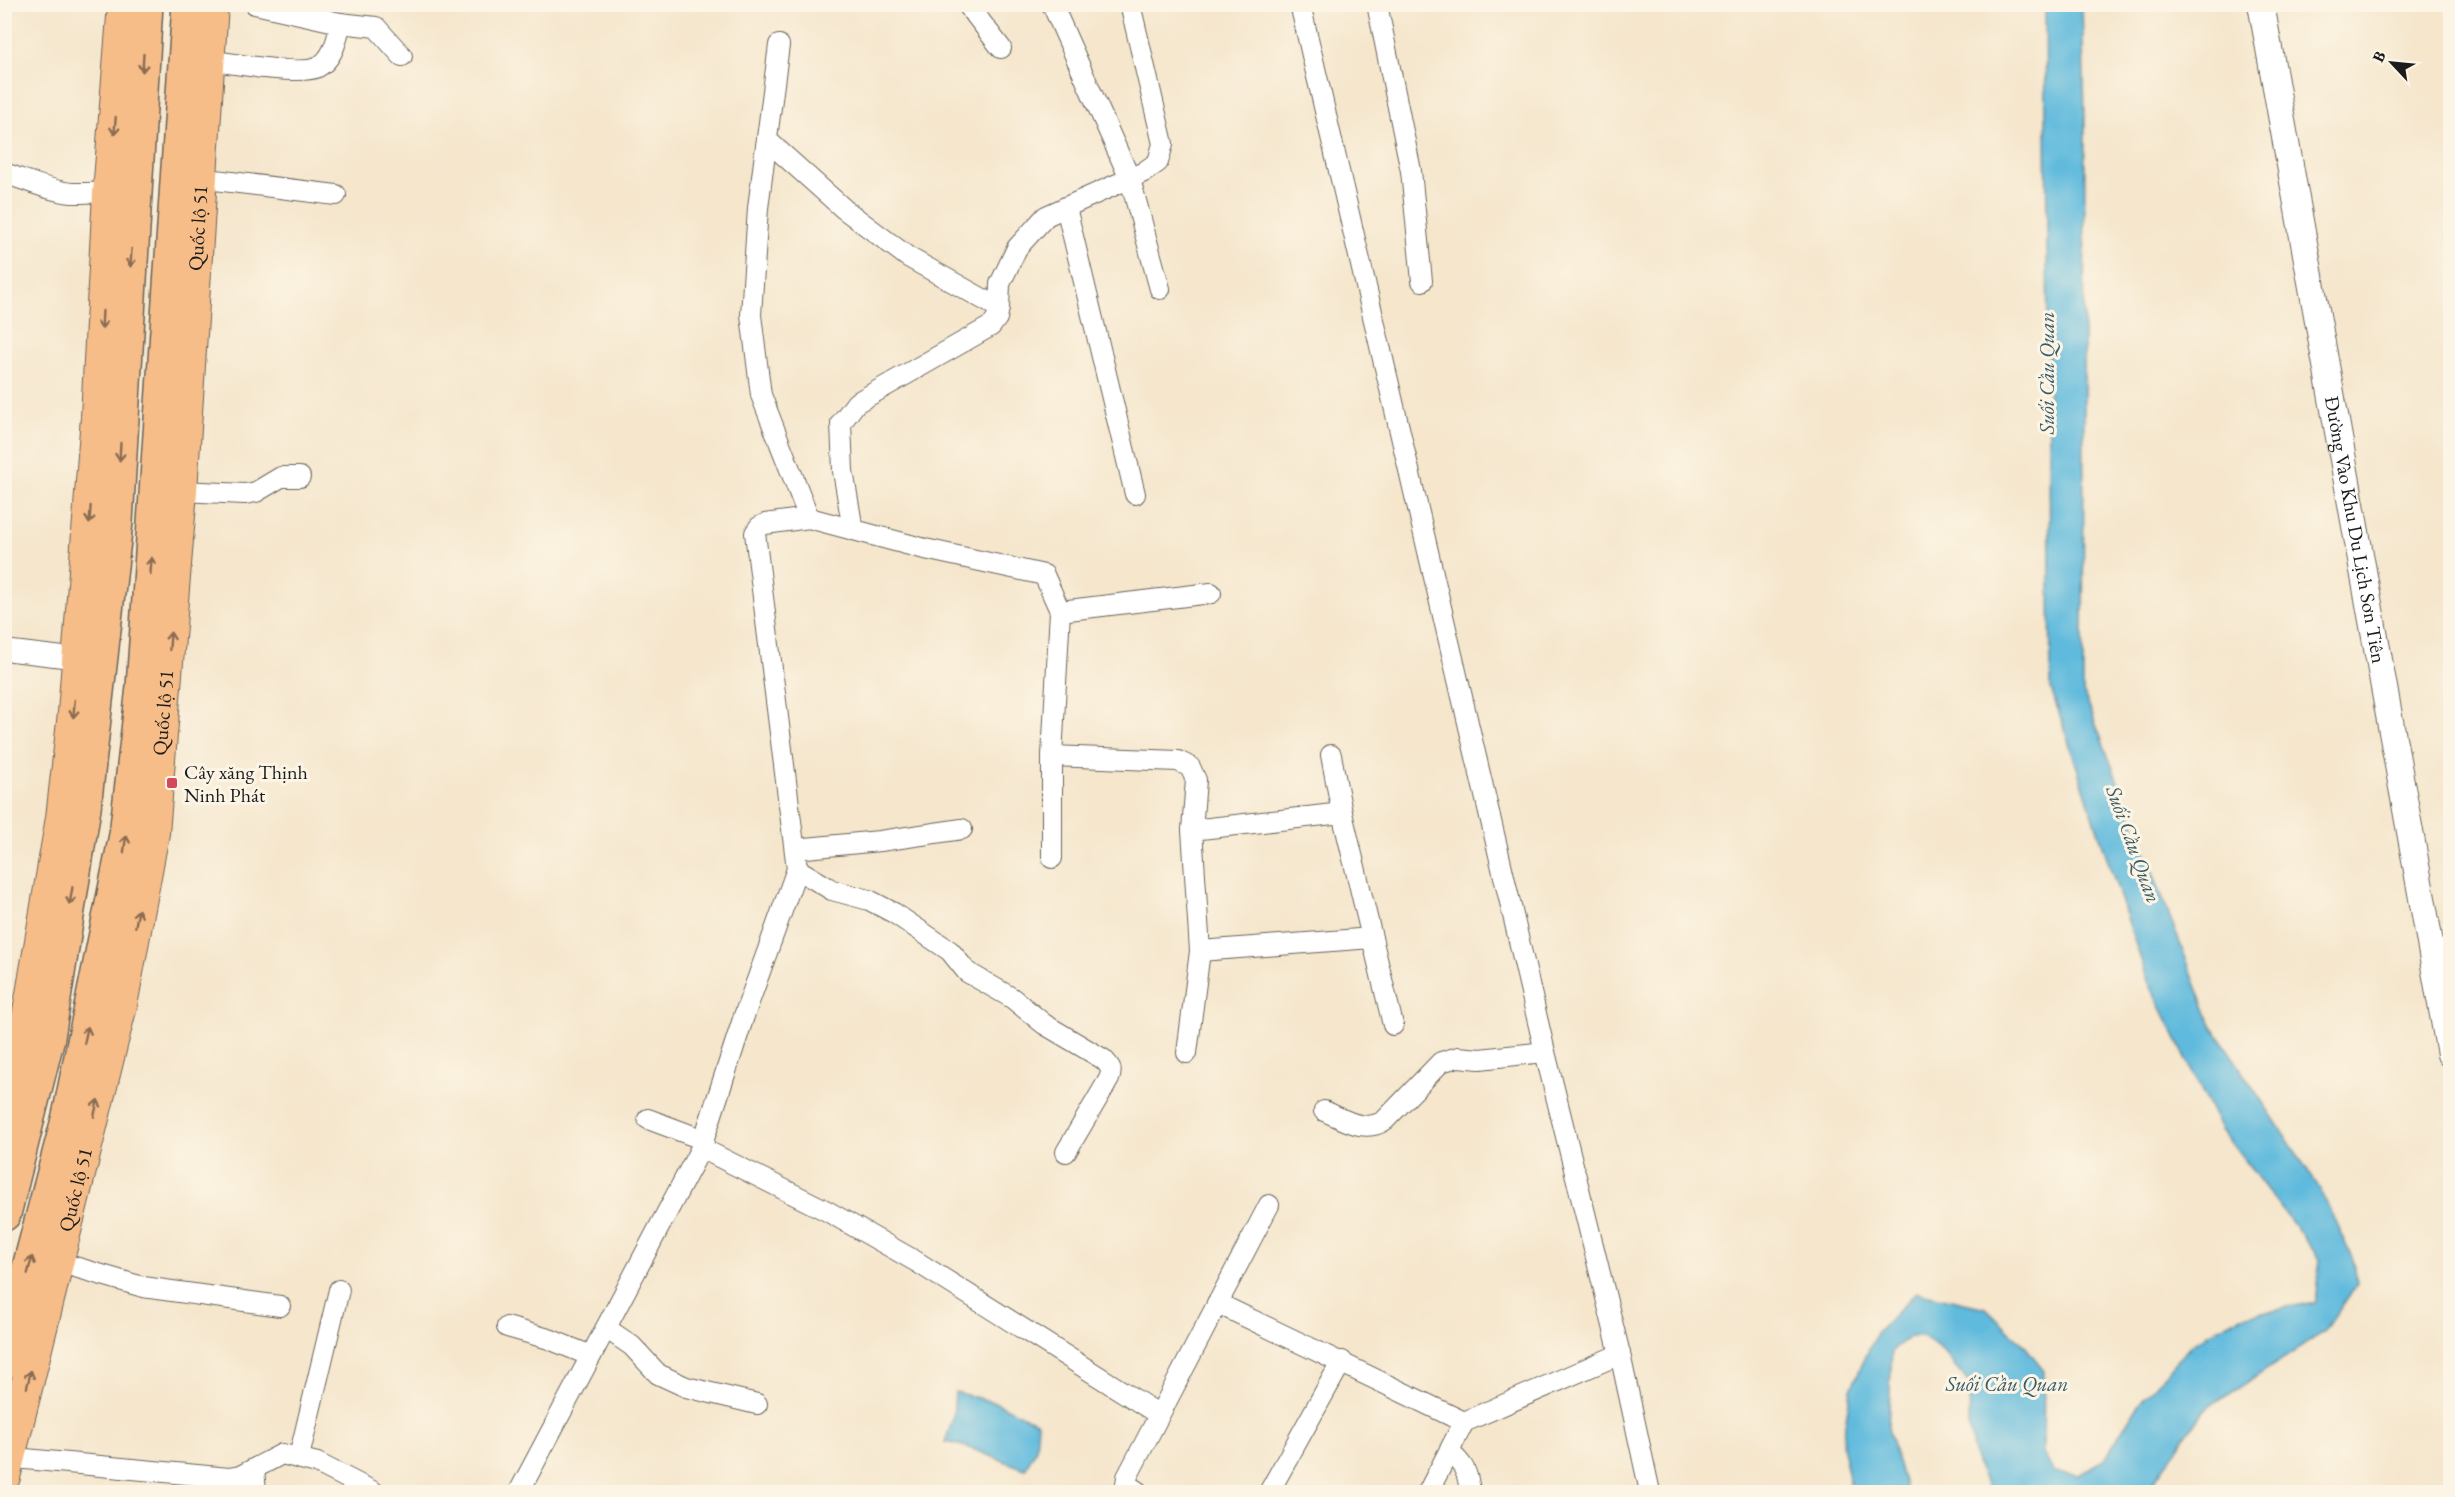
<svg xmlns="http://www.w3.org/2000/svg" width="2455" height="1497" font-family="'EB Garamond',serif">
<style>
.water{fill:#5fbadd;stroke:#3e6b7c;stroke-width:1.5}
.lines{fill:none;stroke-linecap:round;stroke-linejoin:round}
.minor-casing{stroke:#68635a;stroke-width:22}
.tertiary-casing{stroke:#68635a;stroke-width:28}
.primary-casing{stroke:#68635a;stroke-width:34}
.trunk-casing{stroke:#68635a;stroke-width:36}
.minor{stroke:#fff;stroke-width:20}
.tertiary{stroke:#fff;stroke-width:26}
.primary{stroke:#f7bd88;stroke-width:32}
.trunk{stroke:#f7bd88;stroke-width:33}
.oneway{stroke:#8a6c52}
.poi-dot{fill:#d1495b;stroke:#fcf5e5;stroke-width:2}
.labels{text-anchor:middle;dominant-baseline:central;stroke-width:6;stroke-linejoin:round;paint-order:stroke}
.street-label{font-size:20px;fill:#1c1c1c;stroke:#fcf5e5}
.poi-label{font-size:20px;fill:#1c1c1c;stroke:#fcf5e5;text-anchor:start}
.water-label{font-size:21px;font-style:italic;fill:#375b69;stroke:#fcf5e5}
</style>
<rect width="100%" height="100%" fill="#fcf5e5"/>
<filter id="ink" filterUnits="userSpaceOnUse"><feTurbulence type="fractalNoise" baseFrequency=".0167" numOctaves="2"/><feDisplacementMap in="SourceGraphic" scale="12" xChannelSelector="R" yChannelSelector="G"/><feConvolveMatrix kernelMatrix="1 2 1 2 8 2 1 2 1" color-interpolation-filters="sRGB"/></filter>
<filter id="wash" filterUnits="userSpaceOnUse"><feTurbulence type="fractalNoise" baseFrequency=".008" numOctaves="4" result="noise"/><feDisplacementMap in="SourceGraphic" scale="24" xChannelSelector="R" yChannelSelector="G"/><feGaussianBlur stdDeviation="1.35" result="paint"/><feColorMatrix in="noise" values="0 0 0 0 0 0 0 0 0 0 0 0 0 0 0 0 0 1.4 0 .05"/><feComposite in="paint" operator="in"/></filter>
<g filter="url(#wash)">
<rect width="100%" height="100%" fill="#f5e6cc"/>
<g class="water">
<polygon points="2045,5 2082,5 2085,116 2083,691 2211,1024 2320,1189 2354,1262 2357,1284 2324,1332 2202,1412 2147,1492 1991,1492 1976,1463 1969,1428 1970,1384 1940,1348 1923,1337 1908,1337 1892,1351 1888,1428 1907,1492 1852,1492 1842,1445 1851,1389 1876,1334 1916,1292 1986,1308 2024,1345 2044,1370 2043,1454 2054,1472 2079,1475 2105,1459 2136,1407 2193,1343 2241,1316 2315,1302 2320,1259 2221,1130 2148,981 2051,689"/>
<polygon points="955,1392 997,1403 1038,1423 1036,1449 1025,1469 967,1447 945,1442 953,1419"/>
</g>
</g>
<g filter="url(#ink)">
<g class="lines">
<g class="minor-casing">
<g id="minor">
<polyline points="255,4 340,23"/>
<polyline points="967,4 1001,48"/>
<polyline points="1052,4 1130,179 1160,289"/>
<polyline points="1300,4 1545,1052 1620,1354 1650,1492"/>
<polyline points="1377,4 1411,171 1422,281"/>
<polyline points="779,45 758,208 751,315 761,395 809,518"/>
<path d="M 207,60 C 228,63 303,76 318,67 C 333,59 338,38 340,23 L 376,27 L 402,56"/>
<polyline points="768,141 844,209 908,257 999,308"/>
<path d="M 4,173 C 26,180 49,191 72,193 C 88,194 104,189 117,199"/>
<polyline points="199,178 336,195"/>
<polyline points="1066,207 1135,494"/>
<polyline points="181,491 245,494 256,492 281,477 300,477"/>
<polyline points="853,530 843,471 841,423 856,403 991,326 997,318 999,308 1000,284 1017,248 1046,216 1144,172 1158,162 1163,144 1130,4"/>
<polyline points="1060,611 1211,593"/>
<polyline points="4,650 88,660"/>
<polyline points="1331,755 1342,813 1393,1025"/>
<polyline points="1052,756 1178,761 1190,767 1196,780 1192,830 1200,951 1187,1053"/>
<polyline points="1192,830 1342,813"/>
<polyline points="795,849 880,841 962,829"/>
<path d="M 797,869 L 832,890 L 869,900 L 894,913 L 950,951 L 967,972 L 1012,998 L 1044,1024 L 1103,1059 C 1110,1066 1113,1069 1109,1079 L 1066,1152"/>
<polyline points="1200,951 1372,938"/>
<path d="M 1324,1111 C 1344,1119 1365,1134 1385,1120 L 1441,1062 L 1458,1057 L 1480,1059 L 1545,1052"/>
<polyline points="648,1119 704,1140"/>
<polyline points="701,1148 827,1211 917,1262 1158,1414"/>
<polyline points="58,1262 143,1287 280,1306"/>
<polyline points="1217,1303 1464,1422"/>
<polyline points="507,1327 549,1339 591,1356"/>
<polyline points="606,1328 632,1346 658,1374 686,1387 757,1404"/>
<path d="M 1449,1452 C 1464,1464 1468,1473 1470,1492"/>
<polyline points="4,1457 229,1478 240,1476 282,1454 317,1463 374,1492"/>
<polyline points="299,1457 339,1290"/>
<polyline points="254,1469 256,1492"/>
<polyline points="519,1492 701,1148 744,1016 797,869 755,533 759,527 765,524 809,518 925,549 1044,575 1060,611 1052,756 1052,858"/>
<polyline points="1138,1492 1126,1484 1127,1477 1269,1205"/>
<polyline points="1269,1492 1342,1361"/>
<polyline points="1428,1492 1464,1422 1620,1354"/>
</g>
</g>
<g class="tertiary-casing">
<g id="tertiary">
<path id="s1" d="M 2261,4 L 2450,1054"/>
</g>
</g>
<g class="primary-casing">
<g id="primary">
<polyline points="4,1118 25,1035 62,818 74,713 97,417 109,193 124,4"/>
<path id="s2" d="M 4,1477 L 121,1005 L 153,833 L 181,491 L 212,4"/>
</g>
</g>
<g class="trunk-casing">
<g id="trunk">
<polyline points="4,1214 48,1037 84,808 116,522 146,4"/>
<polyline points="4,1362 69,1116 126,835 143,687 189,4"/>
</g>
</g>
<use href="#minor" class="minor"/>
<use href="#tertiary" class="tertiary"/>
<use href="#primary" class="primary"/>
<use href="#trunk" class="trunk"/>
</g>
<defs><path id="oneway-shaft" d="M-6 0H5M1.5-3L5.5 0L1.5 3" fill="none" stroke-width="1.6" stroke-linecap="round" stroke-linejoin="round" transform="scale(1.5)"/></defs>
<g class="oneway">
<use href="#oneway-shaft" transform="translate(143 63) rotate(93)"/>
<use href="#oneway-shaft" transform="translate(115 126) rotate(95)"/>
<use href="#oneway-shaft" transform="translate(131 258) rotate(93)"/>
<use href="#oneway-shaft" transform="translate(102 320) rotate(93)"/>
<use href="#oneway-shaft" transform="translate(120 452) rotate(93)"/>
<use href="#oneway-shaft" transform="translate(90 515) rotate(94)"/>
<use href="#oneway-shaft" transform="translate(151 566) rotate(-86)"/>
<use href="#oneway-shaft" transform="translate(170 641) rotate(-86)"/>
<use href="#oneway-shaft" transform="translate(74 709) rotate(95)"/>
<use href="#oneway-shaft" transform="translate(125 844) rotate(-82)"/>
<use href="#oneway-shaft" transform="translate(71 896) rotate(99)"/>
<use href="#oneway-shaft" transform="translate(137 918) rotate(-79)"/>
<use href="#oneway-shaft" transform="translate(86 1035) rotate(-78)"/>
<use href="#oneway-shaft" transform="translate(96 1108) rotate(-77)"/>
<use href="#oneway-shaft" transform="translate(30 1265) rotate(-75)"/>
<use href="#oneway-shaft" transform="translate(29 1379) rotate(-76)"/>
</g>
</g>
<rect class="poi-dot" x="166" y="777" width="12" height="12" rx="3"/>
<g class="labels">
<g class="street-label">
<text stroke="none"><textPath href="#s2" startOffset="1268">Quốc lộ 51</textPath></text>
<text stroke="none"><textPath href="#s1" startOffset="534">Đường Vào Khu Du Lịch Sơn Tiên</textPath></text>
<text stroke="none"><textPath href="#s2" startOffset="782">Quốc lộ 51</textPath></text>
<text stroke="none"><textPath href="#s2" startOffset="296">Quốc lộ 51</textPath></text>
</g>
<g class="poi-label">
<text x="184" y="772">Cây xăng Thịnh<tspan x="184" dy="23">Ninh Phát</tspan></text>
</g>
<g class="water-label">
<text transform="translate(2046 373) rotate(-90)">Suối Cầu Quan</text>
<text transform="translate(2134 844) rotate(70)">Suối Cầu Quan</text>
<text x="2007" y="1383">Suối Cầu Quan</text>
</g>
</g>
<rect width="2455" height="1497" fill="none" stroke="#fcf5e5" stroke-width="24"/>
<g transform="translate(2392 63) rotate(296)" stroke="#fcf5e5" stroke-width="4.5" paint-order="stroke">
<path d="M0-4.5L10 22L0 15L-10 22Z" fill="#1c1c1c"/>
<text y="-9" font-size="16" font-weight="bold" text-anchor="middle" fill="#1c1c1c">B</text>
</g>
</svg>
